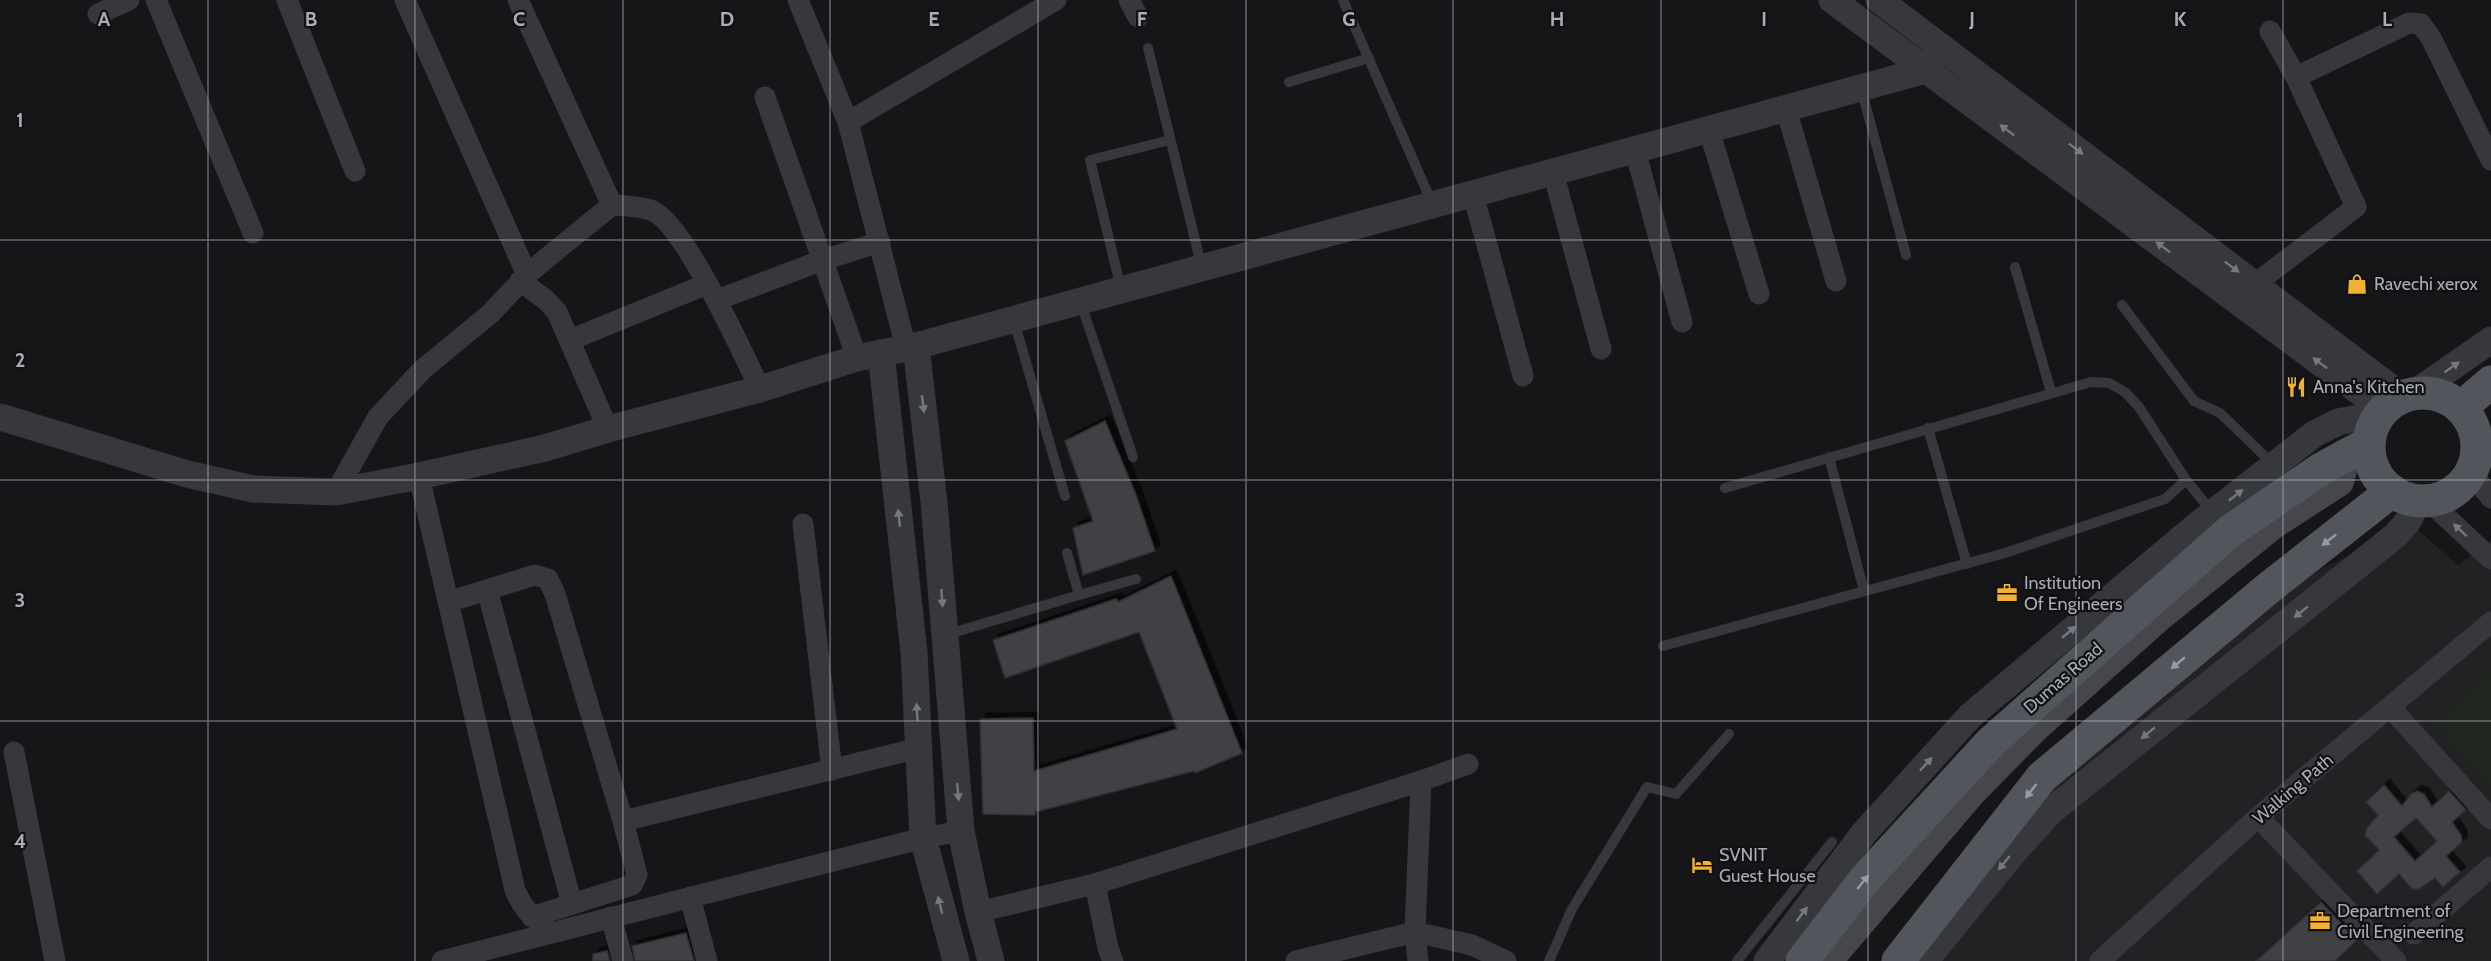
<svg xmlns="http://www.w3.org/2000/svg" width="2491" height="961" font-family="Cabin,sans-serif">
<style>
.built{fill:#222225}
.green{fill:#1e261f}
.building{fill:#404145;stroke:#303034;stroke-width:1.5;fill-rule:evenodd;filter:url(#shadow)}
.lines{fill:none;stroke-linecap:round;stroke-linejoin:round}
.service{stroke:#37383d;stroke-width:10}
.minor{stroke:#37383d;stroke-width:21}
.tertiary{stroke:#37383d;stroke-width:27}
.secondary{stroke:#45474d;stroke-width:32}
.primary{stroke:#53555c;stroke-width:33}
.oneway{fill:#757881}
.oneway2{fill:#979ba6}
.grid{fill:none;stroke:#a8adb8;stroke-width:1.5;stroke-opacity:0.55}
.labels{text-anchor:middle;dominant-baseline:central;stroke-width:4.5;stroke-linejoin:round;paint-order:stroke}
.poi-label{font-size:18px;fill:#a8adb8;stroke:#111113;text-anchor:start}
.street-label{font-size:18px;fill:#a8adb8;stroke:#111113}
.grid-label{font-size:20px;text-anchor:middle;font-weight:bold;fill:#a8adb8;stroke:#111113;stroke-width:4.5;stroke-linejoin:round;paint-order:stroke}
</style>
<defs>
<filter id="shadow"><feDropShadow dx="5.5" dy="-5.5" stdDeviation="0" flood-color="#0009"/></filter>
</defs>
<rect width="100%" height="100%" fill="#161618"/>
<polygon class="built" points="2411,524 2458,565 2491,540 2491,961 1897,961 2047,783 2282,589"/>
<polygon class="green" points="2487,670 2491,674 2491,789 2434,724"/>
<g class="building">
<polygon points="1105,421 1136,495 1155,551 1083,575 1073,528 1093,521 1065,441"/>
<polygon points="1171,576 1242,753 1195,773 1194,771 1035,812 1035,815 983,814 980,719 1033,718 1034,771 1177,729 1139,632 1005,678 993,640 1116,599 1118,602"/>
<path d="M 2384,785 L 2402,806 L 2411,794 L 2417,791 L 2424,794 L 2432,807 L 2449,791 L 2466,810 L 2452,822 L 2461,835 L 2462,842 L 2446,856 L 2460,872 L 2443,887 L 2435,878 L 2419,889 L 2412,889 L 2399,874 L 2377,894 L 2357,871 L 2379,850 L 2365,835 L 2367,828 L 2378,815 L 2366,802 ZM 2416,818 L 2437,841 L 2415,861 L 2394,837 Z"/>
<polygon points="2321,902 2357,940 2335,961 2256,961"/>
<polygon points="686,933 694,961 635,961 632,946"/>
<polygon points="607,951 610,961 593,961 593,954"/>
</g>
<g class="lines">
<g class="service">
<polyline points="1343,0 1432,203"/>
<polyline points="1148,48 1202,268"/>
<polyline points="1289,82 1369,58"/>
<polyline points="1861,88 1906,255"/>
<polyline points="2015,267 2051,392"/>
<polyline points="1121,289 1090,160 1170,140"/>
<polyline points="1080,301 1133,457"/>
<polyline points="2122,305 2194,401 2220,413 2274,465"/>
<polyline points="1014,321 1065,496"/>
<polyline points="1928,428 1967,564"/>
<polyline points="1829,457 1864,591"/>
<polyline points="1725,488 2091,382 2109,383 2125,392 2139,407 2186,480 2213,513"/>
<polyline points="1079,595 1136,579"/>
<polyline points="945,635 1079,595 1067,553"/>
<polyline points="1663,646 2005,553 2165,499 2186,480"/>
<polyline points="1549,961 1572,909 1647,787 1676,794 1729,734"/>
<polyline points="1737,961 1832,842"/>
</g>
<g class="minor">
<polyline points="156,0 253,233"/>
<polyline points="287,0 355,171"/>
<polyline points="405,0 527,275"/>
<polyline points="518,0 612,205"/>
<polyline points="798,0 848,122 906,348"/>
<polyline points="1129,0 1138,17"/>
<polyline points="98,14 129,0"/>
<polyline points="2296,77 2409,23 2421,24 2431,38 2491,160"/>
<polyline points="765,97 857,358"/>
<polyline points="1786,109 1836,281"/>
<polyline points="848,122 1056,0"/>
<polyline points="1709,130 1759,294"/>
<polyline points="1635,150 1682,322"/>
<polyline points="1553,172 1601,349"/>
<polyline points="1473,194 1523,376"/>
<polyline points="520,281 546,300 557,312 608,429"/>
<polyline points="2255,284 2356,207 2296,77 2270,31"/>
<polyline points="717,300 823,260 880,242"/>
<polyline points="570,340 707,284"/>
<polyline points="2471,473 2491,498"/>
<path d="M 419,476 L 515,890 C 522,906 529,915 543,925"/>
<path d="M 336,492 L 378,417 L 423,369 L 490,314 L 532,270 L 612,205 C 624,206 642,206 653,211 C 685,226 743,353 760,389"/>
<polyline points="2429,501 2491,559"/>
<polyline points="803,524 832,770"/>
<polyline points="487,590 572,904"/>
<polyline points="448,602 535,575 548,579 555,594 623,821 637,875 632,885 532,917"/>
<polyline points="2390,707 2491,819"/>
<polyline points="14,752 55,961"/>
<polyline points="1421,781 1468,764"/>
<polyline points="2258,817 2396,961"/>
<polyline points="623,821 919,748"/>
<polyline points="1095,884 1108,948 1113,961"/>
<polyline points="690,897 707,961"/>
<polyline points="978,912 1095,884 1421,781 1415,932 1418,961"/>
<polyline points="611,917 623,961"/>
<polyline points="2414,934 2491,867"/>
<polyline points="442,961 923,838 961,831"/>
<polyline points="1296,961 1415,932 1472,945 1506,961"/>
<polyline points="2100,961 2258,817 2491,622"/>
</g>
<g class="tertiary">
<polyline points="1832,0 2384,410"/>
<polyline points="1879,0 2403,397"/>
<polyline points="916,346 934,502 961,831 978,912 991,961"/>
<polyline points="881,353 914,652 923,838 956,961"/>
<polyline points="2413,394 2491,340"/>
<polyline points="0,417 187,474 253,489 336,492 419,476 545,448 608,429 760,389 857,358 916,346 1897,78 1925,70 1941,47"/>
<polyline points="2476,461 2491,450"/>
<polyline points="1767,961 1864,833 1970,716 2195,527 2314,434 2338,422 2380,414"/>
<path d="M 1925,961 L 2013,853 L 2051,811 L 2396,535 C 2406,524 2416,515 2412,500"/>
</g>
<polyline class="secondary" points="1826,961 1970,792 2035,726 2158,616 2273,523 2338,481 2345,455"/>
<g class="primary">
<circle cx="2423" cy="447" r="54"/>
<polyline points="2461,408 2491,382"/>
<polyline points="1802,961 1865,879 1991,742 2230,531 2321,469 2369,443"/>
<polyline points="1898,961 2042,777 2271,586 2392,491"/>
</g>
</g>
<defs><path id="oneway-solid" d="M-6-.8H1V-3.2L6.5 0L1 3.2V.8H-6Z" transform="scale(1.5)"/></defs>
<g class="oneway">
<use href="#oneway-solid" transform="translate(2007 130) rotate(-143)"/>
<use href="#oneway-solid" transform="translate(2076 149) rotate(37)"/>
<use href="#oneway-solid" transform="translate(2163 247) rotate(-143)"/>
<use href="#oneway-solid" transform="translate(2232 267) rotate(37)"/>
<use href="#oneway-solid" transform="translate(2320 363) rotate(-143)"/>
<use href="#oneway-solid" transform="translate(2452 367) rotate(-35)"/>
<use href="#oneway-solid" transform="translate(923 404) rotate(83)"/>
<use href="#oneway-solid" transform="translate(2236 495) rotate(-38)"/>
<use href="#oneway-solid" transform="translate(899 518) rotate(-96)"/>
<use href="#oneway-solid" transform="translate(2460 530) rotate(-137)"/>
<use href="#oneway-solid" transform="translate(942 598) rotate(86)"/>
<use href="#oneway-solid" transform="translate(2301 612) rotate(141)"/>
<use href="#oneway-solid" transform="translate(2069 632) rotate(-40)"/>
<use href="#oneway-solid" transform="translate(917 712) rotate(-93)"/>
<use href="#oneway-solid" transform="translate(2148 733) rotate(141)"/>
<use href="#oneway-solid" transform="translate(1926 764) rotate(-48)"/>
<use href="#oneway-solid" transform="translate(958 792) rotate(85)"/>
<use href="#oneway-solid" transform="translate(2004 863) rotate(129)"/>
<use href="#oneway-solid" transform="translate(940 905) rotate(-104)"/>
<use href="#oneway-solid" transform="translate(1802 914) rotate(-53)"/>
</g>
<g class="oneway2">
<use href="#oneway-solid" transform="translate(2329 540) rotate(142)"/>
<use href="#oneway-solid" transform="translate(2178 663) rotate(140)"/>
<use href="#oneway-solid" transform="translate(2031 791) rotate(128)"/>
<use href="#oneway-solid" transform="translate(1863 882) rotate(-51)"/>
</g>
<path class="grid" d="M 208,0 L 208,961M 415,0 L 415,961M 623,0 L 623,961M 830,0 L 830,961M 1038,0 L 1038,961M 1246,0 L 1246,961M 1453,0 L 1453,961M 1661,0 L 1661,961M 1868,0 L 1868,961M 2076,0 L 2076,961M 2283,0 L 2283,961M 0,240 L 2491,240M 0,480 L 2491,480M 0,721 L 2491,721"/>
<defs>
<g id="shop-bare" transform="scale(1.62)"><path d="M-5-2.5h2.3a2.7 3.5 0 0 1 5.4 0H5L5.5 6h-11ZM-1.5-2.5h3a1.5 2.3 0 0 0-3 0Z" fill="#f2b134" stroke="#111113" stroke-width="2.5" paint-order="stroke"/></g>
<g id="restaurant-bare" transform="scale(1.62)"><path d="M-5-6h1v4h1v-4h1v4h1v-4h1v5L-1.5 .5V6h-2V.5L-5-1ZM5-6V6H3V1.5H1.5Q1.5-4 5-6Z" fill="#f2b134" stroke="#111113" stroke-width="2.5" paint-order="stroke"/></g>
<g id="office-bare" transform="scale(1.62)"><path d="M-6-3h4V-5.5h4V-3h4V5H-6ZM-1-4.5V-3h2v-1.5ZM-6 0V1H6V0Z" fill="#f2b134" stroke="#111113" stroke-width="2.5" paint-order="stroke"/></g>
<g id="hotel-bare" transform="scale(1.62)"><path d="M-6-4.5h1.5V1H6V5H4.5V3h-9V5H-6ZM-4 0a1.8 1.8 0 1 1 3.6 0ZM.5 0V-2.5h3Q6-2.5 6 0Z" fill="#f2b134" stroke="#111113" stroke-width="2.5" paint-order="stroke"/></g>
</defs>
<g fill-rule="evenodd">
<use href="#shop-bare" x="2357" y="284"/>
<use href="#restaurant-bare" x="2296" y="387"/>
<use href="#office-bare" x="2007" y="593"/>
<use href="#hotel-bare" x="1702" y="865"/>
<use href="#office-bare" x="2320" y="921"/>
</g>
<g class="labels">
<g class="poi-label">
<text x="2374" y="284">Ravechi xerox</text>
<text x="2313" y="387">Anna's Kitchen</text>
<text x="2024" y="583">Institution<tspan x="2024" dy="21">Of Engineers</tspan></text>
<text x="1719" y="855">SVNIT<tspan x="1719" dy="21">Guest House</tspan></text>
<text x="2337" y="911">Department of<tspan x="2337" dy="21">Civil Engineering</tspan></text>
</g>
<g class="street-label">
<text transform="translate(2063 678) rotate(-41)">Dumas Road</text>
<text transform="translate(2293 789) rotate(-40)">Walking Path</text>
</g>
</g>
<g class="grid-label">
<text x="104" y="26">A</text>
<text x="311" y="26">B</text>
<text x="519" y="26">C</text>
<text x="727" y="26">D</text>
<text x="934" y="26">E</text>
<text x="1142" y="26">F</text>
<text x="1349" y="26">G</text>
<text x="1557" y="26">H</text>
<text x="1764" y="26">I</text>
<text x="1972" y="26">J</text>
<text x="2180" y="26">K</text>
<text x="2387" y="26">L</text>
<text x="20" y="127">1</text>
<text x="20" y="367">2</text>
<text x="20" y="607">3</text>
<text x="20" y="848">4</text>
</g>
</svg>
